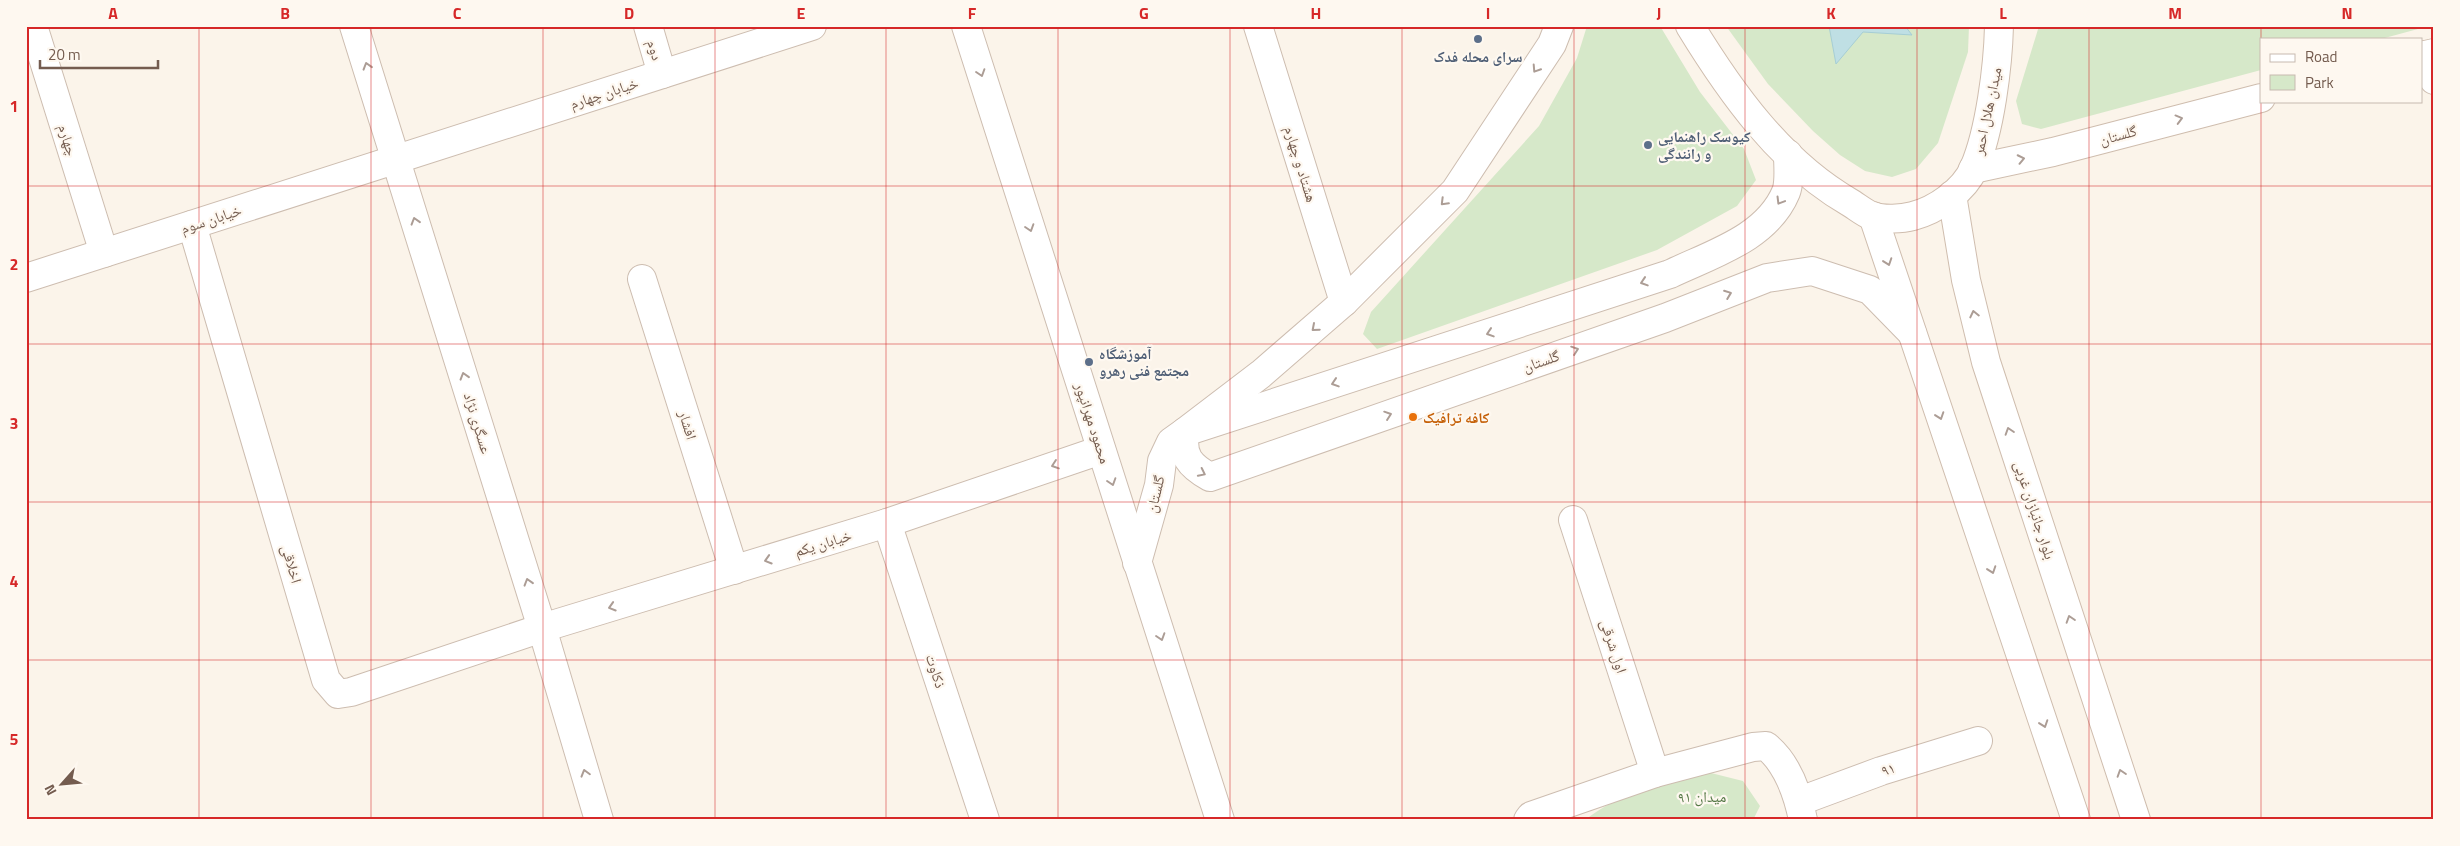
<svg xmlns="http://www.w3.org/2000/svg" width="2460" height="846" font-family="'Titillium Web','Noto Naskh Arabic',sans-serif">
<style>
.green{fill:#d6e8c9}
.water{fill:#bfdfe4;stroke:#a6ced5}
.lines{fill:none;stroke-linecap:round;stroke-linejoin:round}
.minor-casing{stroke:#cdbdb0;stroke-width:30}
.secondary-casing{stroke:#cfbdae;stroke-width:30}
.minor{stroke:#fff;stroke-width:28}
.secondary{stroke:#fff;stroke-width:28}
.oneway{stroke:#ac9d95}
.grid{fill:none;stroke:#d62828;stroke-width:1;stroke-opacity:0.55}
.service-dot{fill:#5c6f8a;stroke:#fef8f0;stroke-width:2}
.food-dot{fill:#e8710a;stroke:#fef8f0;stroke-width:2}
.labels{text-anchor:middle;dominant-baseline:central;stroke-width:4.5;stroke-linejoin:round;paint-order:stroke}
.street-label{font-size:15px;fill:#745c4f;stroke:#fef8f0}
.service-label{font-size:15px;font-weight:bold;fill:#4e5e75;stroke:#fef8f0;text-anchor:start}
.food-label{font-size:15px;font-weight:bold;fill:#c56008;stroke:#fef8f0;text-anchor:start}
.park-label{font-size:15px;fill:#567947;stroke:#fef8f0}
.neatline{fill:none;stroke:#d62828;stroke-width:2}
.grid-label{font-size:16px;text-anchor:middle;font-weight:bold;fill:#d62828}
</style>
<rect width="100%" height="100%" fill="#fbf4ea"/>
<g class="green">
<polygon points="1587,26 1660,26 1700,92 1744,149 1756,180 1737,206 1657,250 1377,349 1363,334 1371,312 1539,126 1577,58"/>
<polygon points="1726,26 1969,26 1968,52 1938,143 1916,169 1892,177 1865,171 1840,155 1813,131 1768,84"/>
<polygon points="2039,26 2429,26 2381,39 2261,39 2261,70 2041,129 2022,124 2016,101"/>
<path d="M 1703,771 L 1743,781 L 1760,806 L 1753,820 L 1585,820 C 1619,793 1662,783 1703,771 Z"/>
</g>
<polygon class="water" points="1829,26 1905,26 1912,35 1863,32 1836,64"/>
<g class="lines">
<g class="minor-casing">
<g id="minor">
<polyline points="33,26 104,253"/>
<polyline points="354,26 542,628 599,820"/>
<polyline points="648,26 662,74"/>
<polyline points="966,26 1220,820"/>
<polyline points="1258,26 1344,302"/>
<path d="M 1559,26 L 1552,44 L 1455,191 L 1344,302 L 1261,374 L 1185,432 C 1181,456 1190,466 1210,477 L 1665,318 L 1767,278 L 1812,271 L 1870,290 L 1912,333"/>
<polyline points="2426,55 2434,80"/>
<polyline points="192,225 326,680 338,694 351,692 542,628 887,523 1101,450"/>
<polyline points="26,278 812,26"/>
<polyline points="642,279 734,570"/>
<polyline points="1573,520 1655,773"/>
<polyline points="887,523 985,820"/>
<path d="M 1137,563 L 1159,485 L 1162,461 L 1171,442 L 1185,432 L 1670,274 C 1712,254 1767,238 1786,192 C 1790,182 1788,165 1788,154"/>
<polyline points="1800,801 1881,771 1978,741"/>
<path d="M 1528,820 L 1531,816 L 1655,773 L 1753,747 L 1766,746 C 1787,763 1798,794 1803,820"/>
</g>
</g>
<g class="secondary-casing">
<g id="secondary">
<path d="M 1690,26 C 1731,93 1780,162 1849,202 C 1856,206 1864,213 1872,216 C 1883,220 1902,219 1913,216 C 1936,210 1964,191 1974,168 C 1990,131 1998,66 1999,26"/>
<polyline points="2421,56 2434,53"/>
<polyline points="1973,169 2053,152 2261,98"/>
<polyline points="1952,195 1966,280 1986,362 2136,820"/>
<polyline points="1873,216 2076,820"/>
</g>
</g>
<use href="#minor" class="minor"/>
<use href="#secondary" class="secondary"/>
</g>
<defs><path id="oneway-chevron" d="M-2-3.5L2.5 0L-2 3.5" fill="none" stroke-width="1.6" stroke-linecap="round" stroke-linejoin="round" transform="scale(1.25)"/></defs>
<g class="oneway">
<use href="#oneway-chevron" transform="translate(367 66) rotate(-107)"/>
<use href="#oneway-chevron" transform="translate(1536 69) rotate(123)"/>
<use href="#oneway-chevron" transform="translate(981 73) rotate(72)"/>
<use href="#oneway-chevron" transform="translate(2179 119) rotate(-15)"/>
<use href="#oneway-chevron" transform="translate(2021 159) rotate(-12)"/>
<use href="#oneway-chevron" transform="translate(1780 201) rotate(121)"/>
<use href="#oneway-chevron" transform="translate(1444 202) rotate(135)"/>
<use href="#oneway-chevron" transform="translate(415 221) rotate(-107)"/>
<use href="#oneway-chevron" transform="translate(1030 228) rotate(72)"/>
<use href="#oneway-chevron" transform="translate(1888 262) rotate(71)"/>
<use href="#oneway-chevron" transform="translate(1644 282) rotate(162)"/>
<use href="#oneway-chevron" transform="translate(1728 294) rotate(-21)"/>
<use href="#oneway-chevron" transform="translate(1974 314) rotate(-103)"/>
<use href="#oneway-chevron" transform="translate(1315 328) rotate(139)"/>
<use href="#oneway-chevron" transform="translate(1490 333) rotate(162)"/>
<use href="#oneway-chevron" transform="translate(1575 350) rotate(-19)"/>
<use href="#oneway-chevron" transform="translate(464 376) rotate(-107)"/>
<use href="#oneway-chevron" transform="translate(1335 383) rotate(162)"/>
<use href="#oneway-chevron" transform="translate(1388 415) rotate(-19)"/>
<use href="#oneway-chevron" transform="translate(1940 416) rotate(71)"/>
<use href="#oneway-chevron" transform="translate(2009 431) rotate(-108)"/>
<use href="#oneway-chevron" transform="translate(1055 465) rotate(161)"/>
<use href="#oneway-chevron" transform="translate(1202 473) rotate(26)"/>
<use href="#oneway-chevron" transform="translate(1112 482) rotate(72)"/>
<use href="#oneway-chevron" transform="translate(768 560) rotate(163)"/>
<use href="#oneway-chevron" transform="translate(1992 570) rotate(71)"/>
<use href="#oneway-chevron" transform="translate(528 582) rotate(-107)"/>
<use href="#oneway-chevron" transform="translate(612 607) rotate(163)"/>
<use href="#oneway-chevron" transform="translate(2070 619) rotate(-108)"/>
<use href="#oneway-chevron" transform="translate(1161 637) rotate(72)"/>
<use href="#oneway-chevron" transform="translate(2044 724) rotate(71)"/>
<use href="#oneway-chevron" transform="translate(585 773) rotate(-106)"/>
<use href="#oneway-chevron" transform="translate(2121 773) rotate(-108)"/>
</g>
<path class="grid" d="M 199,26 L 199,820M 371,26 L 371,820M 543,26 L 543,820M 715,26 L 715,820M 886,26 L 886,820M 1058,26 L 1058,820M 1230,26 L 1230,820M 1402,26 L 1402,820M 1574,26 L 1574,820M 1745,26 L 1745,820M 1917,26 L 1917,820M 2089,26 L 2089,820M 2261,26 L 2261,820M 26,186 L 2434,186M 26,344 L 2434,344M 26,502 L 2434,502M 26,660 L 2434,660"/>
<g class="service-dot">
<circle cx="1478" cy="39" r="5"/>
<circle cx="1648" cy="145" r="5"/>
<circle cx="1089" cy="362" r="5"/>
</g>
<circle class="food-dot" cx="1413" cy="417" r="5"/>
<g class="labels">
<g class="street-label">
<text transform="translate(655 50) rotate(73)">دوم</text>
<text transform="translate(604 93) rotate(-18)">خیابان چهارم</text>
<text transform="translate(1987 111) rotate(-78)">میدان هلال احمر</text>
<text transform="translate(2118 135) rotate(-15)">گلستان</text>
<text transform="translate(68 140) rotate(73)">چهارم</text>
<text transform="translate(1301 164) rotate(73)">هشتاد و چهارم</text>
<text transform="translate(211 219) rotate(-18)">خیابان سوم</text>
<text transform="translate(1541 361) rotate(-19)">گلستان</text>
<text transform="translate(478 423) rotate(73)">عسگری نژاد</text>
<text transform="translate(1093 423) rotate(72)">محمود مهرانپور</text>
<text transform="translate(688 425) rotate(73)">افشار</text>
<text transform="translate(1155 494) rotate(-77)">گلستان</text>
<text transform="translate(2035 510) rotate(72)">بلوار جانبازان غربی</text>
<text transform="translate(823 543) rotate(-17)">خیابان یکم</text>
<text transform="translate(292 564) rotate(74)">اخلاقی</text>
<text transform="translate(1614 646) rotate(72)">اول شرقی</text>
<text transform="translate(936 671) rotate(72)">ذکاوت</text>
<text transform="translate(1888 769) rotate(-18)">۹۱</text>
</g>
<g class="service-label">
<text x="1478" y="56" text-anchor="middle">سرای محله فدک</text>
<text x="1658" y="136">کیوسک راهنمایی<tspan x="1658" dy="17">و رانندگی</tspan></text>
<text x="1099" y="353">آموزشگاه<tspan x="1099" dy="17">مجتمع فنی رهرو</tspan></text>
</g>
<g class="food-label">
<text x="1423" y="417">کافه ترافیک</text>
</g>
<g class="park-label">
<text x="1702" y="796">میدان ۹۱</text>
</g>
</g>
<rect width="2460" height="846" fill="none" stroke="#fef8f0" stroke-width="55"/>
<rect x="2260" y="38" width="162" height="65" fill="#fef8f0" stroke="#c7bab0"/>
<rect x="2270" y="54" width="25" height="8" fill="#ffffff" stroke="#c7bab0"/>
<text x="2305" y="62" font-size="15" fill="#745c4f">Road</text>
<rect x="2270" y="75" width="25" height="15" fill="#d6e8c9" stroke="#c7bab0"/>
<text x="2305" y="88" font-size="15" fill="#745c4f">Park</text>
<g transform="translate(62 784) rotate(243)" stroke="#fef8f0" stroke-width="4" paint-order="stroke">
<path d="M0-4L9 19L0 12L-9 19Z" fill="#745c4f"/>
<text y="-8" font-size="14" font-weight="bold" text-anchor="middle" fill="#745c4f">N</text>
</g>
<path d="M40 60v8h118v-8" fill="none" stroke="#745c4f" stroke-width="2.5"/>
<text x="48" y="60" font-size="15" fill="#745c4f" stroke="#fef8f0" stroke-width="4" paint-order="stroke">20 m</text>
<rect x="28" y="28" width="2404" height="790" class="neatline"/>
<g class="grid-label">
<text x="113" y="19">A</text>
<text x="285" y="19">B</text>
<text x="457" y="19">C</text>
<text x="629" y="19">D</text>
<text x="801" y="19">E</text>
<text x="972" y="19">F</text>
<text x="1144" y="19">G</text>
<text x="1316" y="19">H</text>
<text x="1488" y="19">I</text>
<text x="1659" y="19">J</text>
<text x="1831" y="19">K</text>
<text x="2003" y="19">L</text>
<text x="2175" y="19">M</text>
<text x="2347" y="19">N</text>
<text x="14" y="112">1</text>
<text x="14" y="270">2</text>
<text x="14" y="429">3</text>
<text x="14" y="587">4</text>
<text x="14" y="745">5</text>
</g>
</svg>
